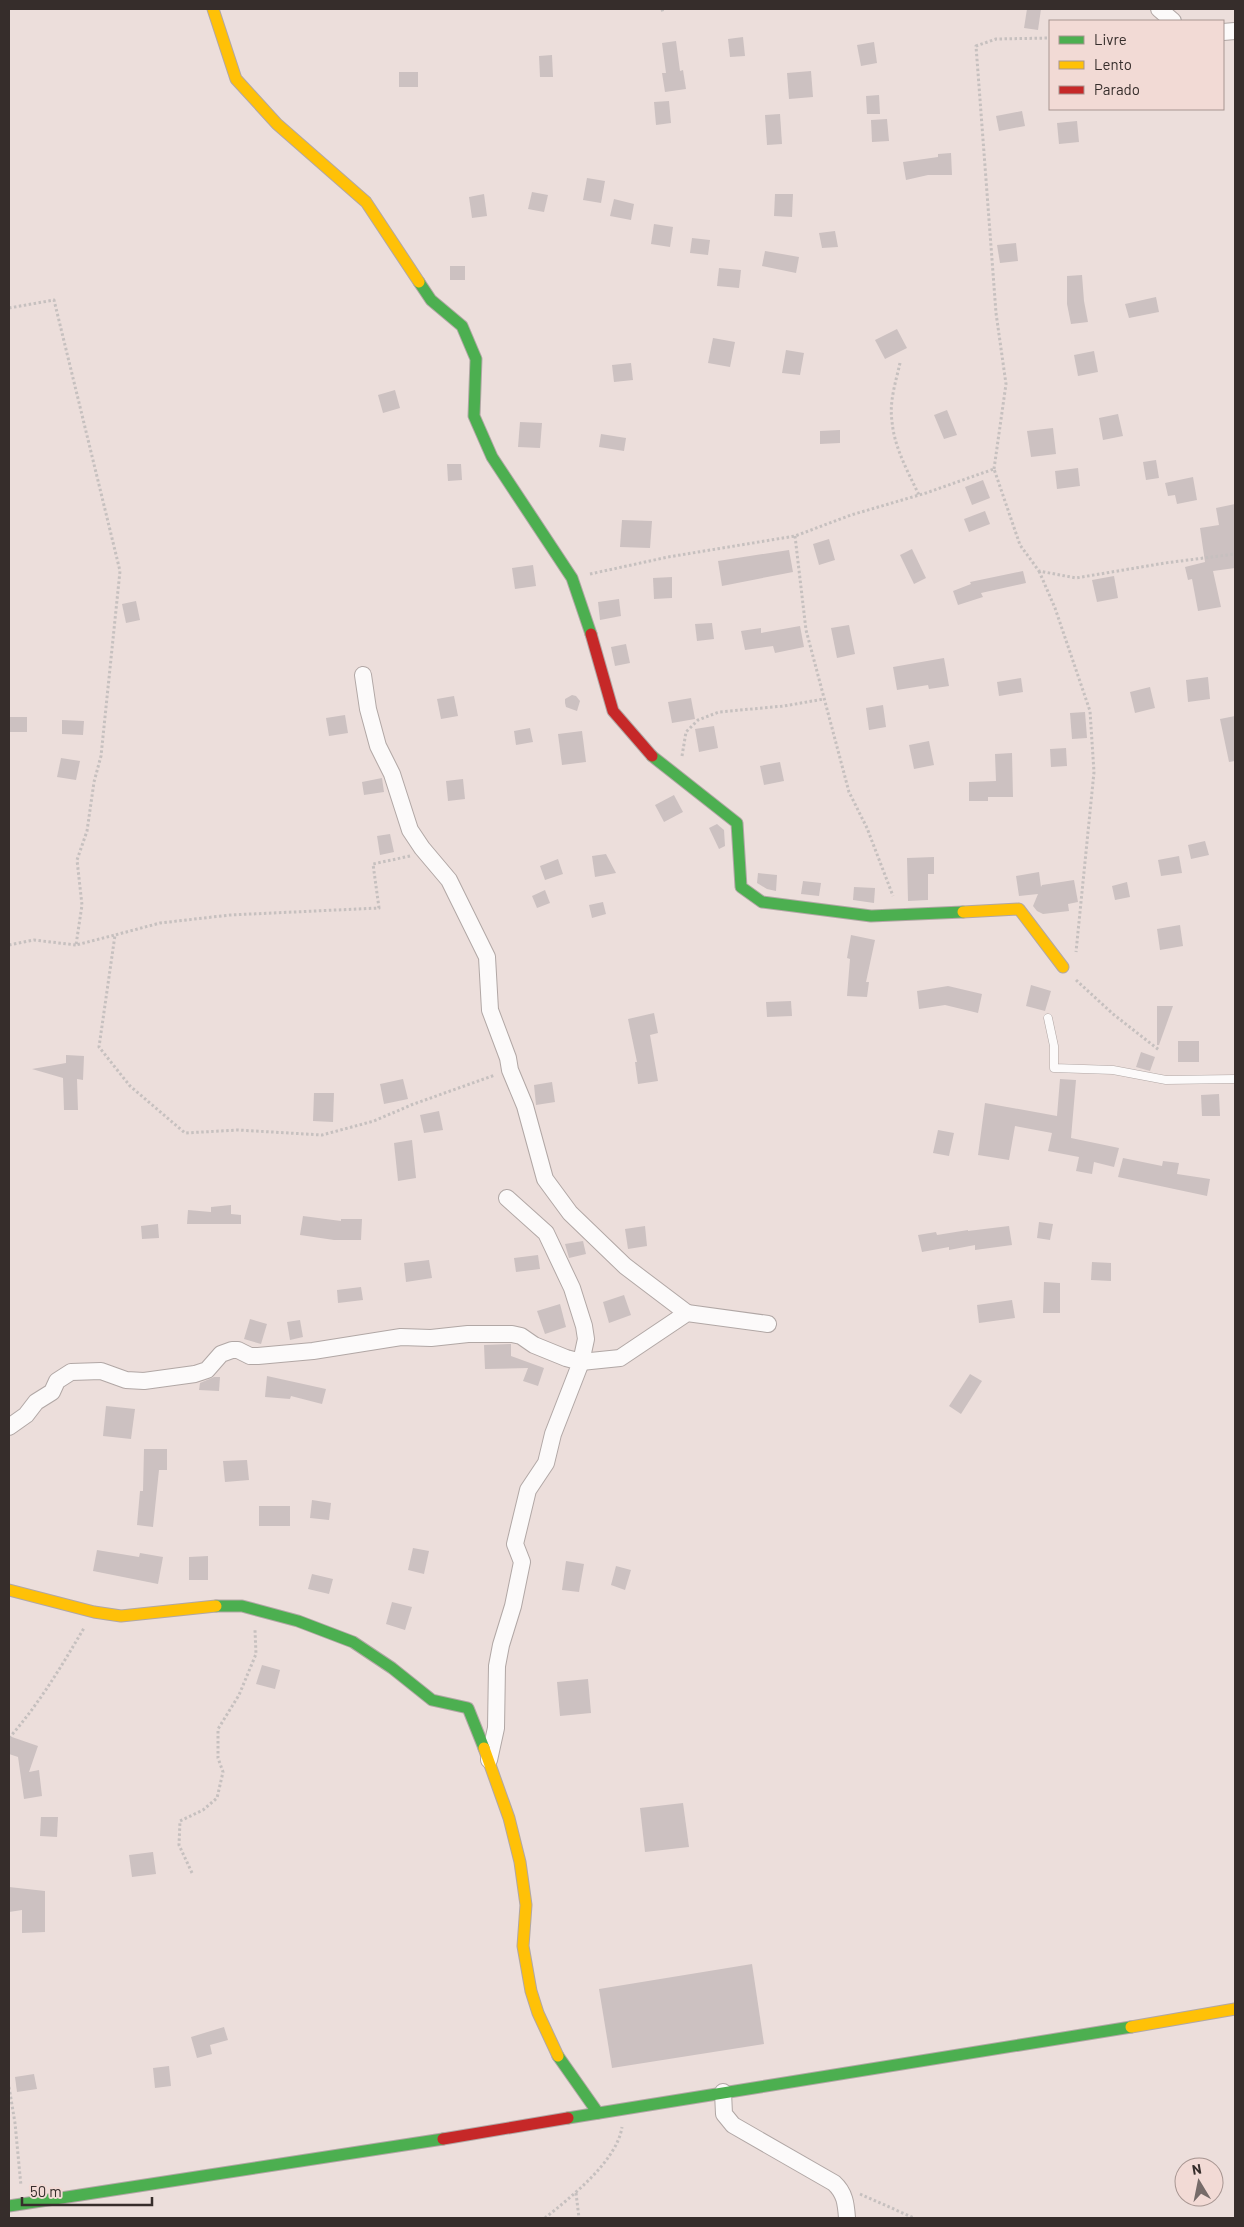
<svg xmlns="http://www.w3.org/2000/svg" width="1244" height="2227" font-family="Barlow,sans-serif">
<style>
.building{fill:#ccc1c1}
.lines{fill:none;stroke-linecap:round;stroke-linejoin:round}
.lane-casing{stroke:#b1a7a5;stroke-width:9}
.street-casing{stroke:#b1a7a5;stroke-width:18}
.fast-casing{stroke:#b1a7a5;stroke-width:13}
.slow-casing{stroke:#b1a7a5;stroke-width:13}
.jam-casing{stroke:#b1a7a5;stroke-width:13}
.path{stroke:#c6c0bf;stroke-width:3;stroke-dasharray:2.5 2.5;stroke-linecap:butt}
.lane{stroke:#fcfafa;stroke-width:8}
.street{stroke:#fcfafa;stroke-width:16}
.fast{stroke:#4caf50;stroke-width:11}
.slow{stroke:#ffc107;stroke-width:11}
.jam{stroke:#c62828;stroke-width:11}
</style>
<rect width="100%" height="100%" fill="#ecdedb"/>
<g class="building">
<polygon points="1027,9 1041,9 1038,30 1024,28"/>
<polygon points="743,37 745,56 730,57 728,39"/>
<polygon points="676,41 680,71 683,70 686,89 665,92 662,73 666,73 662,43"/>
<polygon points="874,42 877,63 861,66 857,45"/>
<polygon points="552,55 553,77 540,77 539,56"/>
<polygon points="811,71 813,97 789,99 787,73"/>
<rect x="399" y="72" width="19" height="15"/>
<polygon points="879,95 880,114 867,114 866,96"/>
<polygon points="669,101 671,123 656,125 654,102"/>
<polygon points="1022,111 1025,126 999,131 996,116"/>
<polygon points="780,114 782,144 767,145 765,115"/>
<polygon points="887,119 889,141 872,142 871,120"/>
<polygon points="1077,121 1079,142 1059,144 1057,123"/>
<polygon points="951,153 952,175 928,175 906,180 903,162 938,157 938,154"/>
<polygon points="587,178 605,181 601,203 583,200"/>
<polygon points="532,192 548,195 544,212 528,209"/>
<polygon points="484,194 487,216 472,218 469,197"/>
<polygon points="775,194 793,194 792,217 774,216"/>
<polygon points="614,199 634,204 631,220 610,216"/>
<polygon points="654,224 673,227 670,247 651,244"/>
<polygon points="835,231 838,247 822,248 819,233"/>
<polygon points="692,238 710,240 708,255 690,253"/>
<polygon points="1016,243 1018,261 1000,263 997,245"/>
<polygon points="765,251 799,257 796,273 762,266"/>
<rect x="450" y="266" width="15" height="14"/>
<polygon points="719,268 741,270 739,288 717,286"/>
<polygon points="1082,275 1084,301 1088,322 1071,324 1067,304 1067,276"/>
<polygon points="1156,297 1159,312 1129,318 1125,304"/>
<polygon points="897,329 907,348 885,359 875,340"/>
<polygon points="713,338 735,342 730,367 708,363"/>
<polygon points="786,350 804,353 800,375 782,373"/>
<polygon points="1094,351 1098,372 1078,376 1074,355"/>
<polygon points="631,363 633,380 614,382 612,365"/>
<polygon points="395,390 400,408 383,413 378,395"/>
<polygon points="947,410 957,435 944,439 934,415"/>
<polygon points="1118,414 1123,436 1103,440 1099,418"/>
<polygon points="520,422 542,423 540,448 518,447"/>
<polygon points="1053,428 1056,454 1031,457 1027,431"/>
<polygon points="840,430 840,443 820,444 820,431"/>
<polygon points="601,434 626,438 624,451 599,447"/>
<polygon points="1156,460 1159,478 1146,480 1143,462"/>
<polygon points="447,464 461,464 462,480 448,481"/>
<polygon points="1078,468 1080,486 1057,489 1055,471"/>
<polygon points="1193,477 1197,500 1177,504 1175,495 1168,496 1165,483"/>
<polygon points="983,480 990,498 972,505 965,487"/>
<polygon points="1235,504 1235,568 1213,571 1221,607 1198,611 1192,579 1188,580 1185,567 1205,562 1200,528 1219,525 1216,508"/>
<polygon points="985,511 990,524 969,532 964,519"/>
<polygon points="622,520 652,521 650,548 620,547"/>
<polygon points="829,539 835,560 819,565 813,544"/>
<polygon points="912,549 926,578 914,584 900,555"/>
<polygon points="789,550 793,572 722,586 718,561"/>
<polygon points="533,565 536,586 515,589 512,568"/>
<polygon points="1023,571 1026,583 981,593 983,597 958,605 953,591 971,584 970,582"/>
<polygon points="1114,576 1118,598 1097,602 1092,580"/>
<polygon points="672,577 672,598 654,599 653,578"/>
<polygon points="619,599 621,616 600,620 598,602"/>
<polygon points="136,601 140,620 126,623 122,604"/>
<polygon points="712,623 714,639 697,641 695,624"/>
<polygon points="849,625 855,654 837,658 831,628"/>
<polygon points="800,626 804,647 775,653 773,646 745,650 741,631 761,628 761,633"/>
<polygon points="626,644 630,663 615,666 611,647"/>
<polygon points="944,658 949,686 929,689 928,685 897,690 893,667"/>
<polygon points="1208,677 1210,699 1188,702 1186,680"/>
<polygon points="1021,678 1023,692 999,696 997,682"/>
<polygon points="1150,687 1155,708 1135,713 1130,692"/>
<polygon points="572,695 576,696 580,701 577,711 566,707 565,703 565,699"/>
<polygon points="454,696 458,716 441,719 437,699"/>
<polygon points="691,698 695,719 672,723 668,702"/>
<polygon points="883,705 886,727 869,730 866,708"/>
<polygon points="1085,712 1087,738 1072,739 1070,713"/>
<polygon points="345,715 348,733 329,736 326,718"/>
<polygon points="1235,716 1235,761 1229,762 1220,719"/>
<rect x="9" y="717" width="18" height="15"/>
<polygon points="62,720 84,721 83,735 62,734"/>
<polygon points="714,726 718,748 699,752 695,729"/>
<polygon points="530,728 533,742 516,745 514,731"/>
<polygon points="582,731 586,762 562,765 558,734"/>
<polygon points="929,741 934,765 914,769 909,745"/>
<polygon points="1066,748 1067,766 1051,767 1050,749"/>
<polygon points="1012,753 1013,797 988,797 988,801 969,801 969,782 996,781 995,754"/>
<polygon points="61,758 80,761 76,780 57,777"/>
<polygon points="780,762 784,781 764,785 760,766"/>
<polygon points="382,778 384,792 364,795 362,782"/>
<polygon points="463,779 465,799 448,801 446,781"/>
<polygon points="674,795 683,812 664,822 655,805"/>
<polygon points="717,824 724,830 725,846 719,849 709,828"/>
<polygon points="390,834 394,852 380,855 377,836"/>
<polygon points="1205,841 1209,855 1191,859 1188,845"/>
<polygon points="606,854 616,873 595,877 592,856"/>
<polygon points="1179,856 1182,873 1161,876 1158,860"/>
<polygon points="934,857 934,874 928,874 928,900 908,901 907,858"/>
<polygon points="558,859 563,874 545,880 540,866"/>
<polygon points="1039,872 1041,887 1042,885 1074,880 1078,902 1068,904 1069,911 1043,914 1037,911 1033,906 1038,894 1019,896 1016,876"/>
<polygon points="758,873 777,875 776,891 767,889 757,883"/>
<polygon points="803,881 821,883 819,896 801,894"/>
<polygon points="1127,882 1130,897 1115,900 1112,886"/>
<polygon points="854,887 875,888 874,903 853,900"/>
<polygon points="545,890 550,903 537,908 532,896"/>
<polygon points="603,902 606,914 592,918 589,905"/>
<polygon points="1180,925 1183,946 1160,950 1157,929"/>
<polygon points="851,935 875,940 866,982 869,982 867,997 847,996 850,959 847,958"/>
<polygon points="1031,985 1051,991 1045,1011 1026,1006"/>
<polygon points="948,986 982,994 978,1013 945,1005 919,1009 917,991"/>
<polygon points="791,1001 792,1016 767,1017 766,1002"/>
<polygon points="1157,1006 1173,1006 1159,1045 1157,1045"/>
<polygon points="654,1013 658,1033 650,1035 658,1081 638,1084 635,1062 637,1062 628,1019"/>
<rect x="1178" y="1041" width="21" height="21"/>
<polygon points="1141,1052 1155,1057 1150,1071 1136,1067"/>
<polygon points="66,1055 84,1056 83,1080 77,1079 78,1110 64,1110 63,1078 32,1069 66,1063"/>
<polygon points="403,1079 408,1099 384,1104 380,1084"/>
<polygon points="1060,1079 1076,1080 1071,1138 1119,1148 1114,1167 1094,1162 1092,1174 1076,1171 1079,1157 1048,1151 1052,1133 1015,1126 1009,1160 978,1155 985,1103 1057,1116"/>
<polygon points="552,1082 555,1102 536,1105 534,1085"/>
<polygon points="314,1093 334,1093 333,1122 313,1121"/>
<polygon points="1219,1094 1220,1116 1202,1116 1201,1095"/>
<polygon points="439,1111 443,1130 424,1133 420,1115"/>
<polygon points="938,1130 954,1133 949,1156 933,1153"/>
<polygon points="412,1140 416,1178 398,1181 394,1143"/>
<polygon points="1123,1158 1162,1166 1163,1161 1179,1163 1177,1174 1210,1179 1207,1196 1118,1177"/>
<polygon points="231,1205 231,1214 241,1215 241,1224 187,1224 188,1210 211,1212 211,1207"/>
<polygon points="303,1216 341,1221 341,1219 362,1219 361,1240 334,1240 300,1235"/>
<polygon points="1039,1222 1053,1224 1050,1240 1037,1238"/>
<polygon points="158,1224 159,1238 142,1239 141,1226"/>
<polygon points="645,1226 647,1246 628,1249 625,1229"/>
<polygon points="1009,1226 1012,1245 975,1250 975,1245 949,1250 949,1247 922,1252 918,1235 936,1232 937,1235 968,1230 968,1231"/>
<polygon points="583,1241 586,1254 569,1258 565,1244"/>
<polygon points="538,1255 540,1269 516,1272 514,1258"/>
<polygon points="429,1260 432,1278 406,1282 404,1263"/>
<polygon points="1092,1262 1111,1263 1111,1281 1091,1280"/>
<polygon points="1044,1282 1060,1283 1060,1313 1043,1313"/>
<polygon points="361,1287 363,1300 338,1303 337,1290"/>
<polygon points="624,1295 631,1315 609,1323 603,1302"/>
<polygon points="1012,1300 1015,1318 979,1323 977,1305"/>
<polygon points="560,1304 566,1327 545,1334 537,1311"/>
<polygon points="250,1319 267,1324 261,1344 244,1339"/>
<polygon points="300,1320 303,1337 290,1340 287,1322"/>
<polygon points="511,1344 511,1356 544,1368 538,1386 523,1381 528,1368 485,1369 484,1345"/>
<polygon points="970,1374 982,1381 961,1414 949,1406"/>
<polygon points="267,1376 326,1389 322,1404 291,1396 290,1399 265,1397"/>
<polygon points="214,1377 220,1377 219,1391 199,1390 200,1383"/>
<polygon points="106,1406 135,1409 131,1439 103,1436"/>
<polygon points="144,1449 167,1449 167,1470 159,1470 153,1527 137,1525 140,1491 143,1491"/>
<polygon points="247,1460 249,1480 225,1482 223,1461"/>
<polygon points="312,1500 331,1503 329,1520 310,1518"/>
<rect x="259" y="1506" width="31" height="20"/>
<polygon points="413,1548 429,1551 424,1574 408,1570"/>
<polygon points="97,1550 139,1557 140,1553 163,1557 158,1584 93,1571"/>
<polygon points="208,1556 208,1580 189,1580 189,1557"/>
<polygon points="566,1561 584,1564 579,1592 562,1590"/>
<polygon points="616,1566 631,1570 625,1590 611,1585"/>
<polygon points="312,1574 333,1579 329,1594 308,1589"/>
<polygon points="392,1602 412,1607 405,1630 386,1624"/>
<polygon points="262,1665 280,1670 275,1689 256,1684"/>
<polygon points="588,1679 591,1713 560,1716 557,1682"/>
<polygon points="9,1736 38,1746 29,1772 39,1770 42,1796 24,1799 18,1757 9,1754"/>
<polygon points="683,1803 689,1847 645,1852 640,1808"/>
<polygon points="41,1817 58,1817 57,1837 40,1836"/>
<polygon points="153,1852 156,1874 132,1877 129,1855"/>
<polygon points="9,1887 45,1891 45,1932 22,1933 22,1910 9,1912"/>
<polygon points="752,1964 764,2044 612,2068 599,1989"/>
<polygon points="224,2027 228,2040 210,2045 212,2054 197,2058 191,2037"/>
<polygon points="169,2066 171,2086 155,2088 153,2068"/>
<polygon points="34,2074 37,2089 17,2092 15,2077"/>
</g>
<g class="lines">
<g class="lane-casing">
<polyline id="lane" points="1048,1018 1054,1046 1054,1068 1113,1070 1166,1080 1235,1079"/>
</g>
<g class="street-casing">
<g id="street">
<polyline points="1159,9 1173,21"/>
<polyline points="1223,32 1235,31"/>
<polyline points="363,675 368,709 378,746 392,774 410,830 422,848 449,880 487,957 490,1010 508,1058 510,1070 525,1106 545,1179 570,1213 625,1266 687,1313"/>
<polyline points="9,1427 26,1415 36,1402 52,1392 57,1381 71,1372 101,1371 126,1380 144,1381 195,1374 207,1370 221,1354 232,1350 238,1350 250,1356 258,1356 313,1351 401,1337 431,1338 468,1334 512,1334 521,1336 534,1345 566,1358 581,1362 620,1358 687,1313 768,1324"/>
<polyline points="489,1760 496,1728 497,1666 501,1645 513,1606 522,1562 515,1544 528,1490 546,1463 553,1434 581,1362 586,1339 584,1326 572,1288 546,1233 507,1198"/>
<path d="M 723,2092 L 724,2114 L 733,2125 L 834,2183 C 845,2193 846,2204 847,2218"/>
</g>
</g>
<g class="fast-casing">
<g id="fast">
<polyline points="419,282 431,300 462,326 476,359 474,416 492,457 572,578 591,634"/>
<polyline points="652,756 737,823 741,887 762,902 871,916 963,912"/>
<polyline points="216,1606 242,1606 298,1621 353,1642 392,1668 432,1700 468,1708 484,1748"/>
<polyline points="558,2056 598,2113"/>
<polyline points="568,2118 1131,2027"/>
<polyline points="9,2206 443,2139"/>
</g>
</g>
<g class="slow-casing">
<g id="slow">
<polyline points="213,9 236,79 277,124 366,202 419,282"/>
<polyline points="963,912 1019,909 1063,967"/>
<polyline points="9,1590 94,1612 121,1616 216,1606"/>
<polyline points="484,1748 509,1818 520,1862 526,1905 523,1946 531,1991 538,2013 558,2056"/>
<polyline points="1131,2027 1235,2009"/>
</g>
</g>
<g class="jam-casing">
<g id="jam">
<polyline points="591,634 613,711 652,756"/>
<polyline points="443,2139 568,2118"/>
</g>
</g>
<g class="path">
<polyline points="662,9 663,13"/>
<polyline points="9,308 54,300 120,571 101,756 94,782 87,831 77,860 82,905 76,945 115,935"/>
<path d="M 900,363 C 896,381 889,402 892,421 C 894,447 908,472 919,495"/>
<polyline points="994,469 1006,384 996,313 976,46 996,39 1050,38"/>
<polyline points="795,536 806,630 849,792 867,828 893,896"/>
<polyline points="1039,571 1055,608 1090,711 1094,772 1076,952"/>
<polyline points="590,574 668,557 795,536 851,515 926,493 994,469 1020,545 1039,571 1076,578 1165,563 1235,554"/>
<polyline points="682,756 686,732 698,720 719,712 784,706 824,699"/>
<polyline points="410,856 373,864 379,908 230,915 160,923 115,935 99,1047 130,1086 185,1133 238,1130 322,1135 374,1121 411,1105 495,1075"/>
<polyline points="9,945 34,940 76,945"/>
<polyline points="1076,980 1113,1014 1159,1050"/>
<path d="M 9,1738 C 39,1704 61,1667 84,1628"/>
<polyline points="192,1873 179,1845 180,1821 203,1810 217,1798 223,1772 218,1758 218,1729 239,1695 256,1654 255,1630"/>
<polyline points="9,2087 15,2123 21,2186"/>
<polyline points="576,2193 579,2218"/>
<polyline points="860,2194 914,2218"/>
<path d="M 545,2218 C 571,2197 617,2161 622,2127"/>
</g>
<use href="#lane" class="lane"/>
<use href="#street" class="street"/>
<use href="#fast" class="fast"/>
<use href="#slow" class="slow"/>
<use href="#jam" class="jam"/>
</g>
<rect width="1244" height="2227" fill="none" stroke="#362d2b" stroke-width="20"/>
<rect x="1049" y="20" width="175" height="90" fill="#f2dad5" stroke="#a79591"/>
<rect x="1059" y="36" width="25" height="8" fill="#4caf50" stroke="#a79591"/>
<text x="1094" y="45" font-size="15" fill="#362d2b">Livre</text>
<rect x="1059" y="61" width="25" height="8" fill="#ffc107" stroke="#a79591"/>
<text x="1094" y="70" font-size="15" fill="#362d2b">Lento</text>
<rect x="1059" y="86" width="25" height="8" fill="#c62828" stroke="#a79591"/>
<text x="1094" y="95" font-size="15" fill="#362d2b">Parado</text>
<g transform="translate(1199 2182) rotate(350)"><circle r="24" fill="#f2dad5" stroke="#a79591"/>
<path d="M0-4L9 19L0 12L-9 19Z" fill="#766b69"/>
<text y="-8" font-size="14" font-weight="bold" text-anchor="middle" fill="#362d2b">N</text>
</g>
<path d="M22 2197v8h130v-8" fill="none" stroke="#362d2b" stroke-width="2.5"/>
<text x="30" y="2197" font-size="15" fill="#362d2b" stroke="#f2dad5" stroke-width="4" paint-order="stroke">50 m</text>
</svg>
